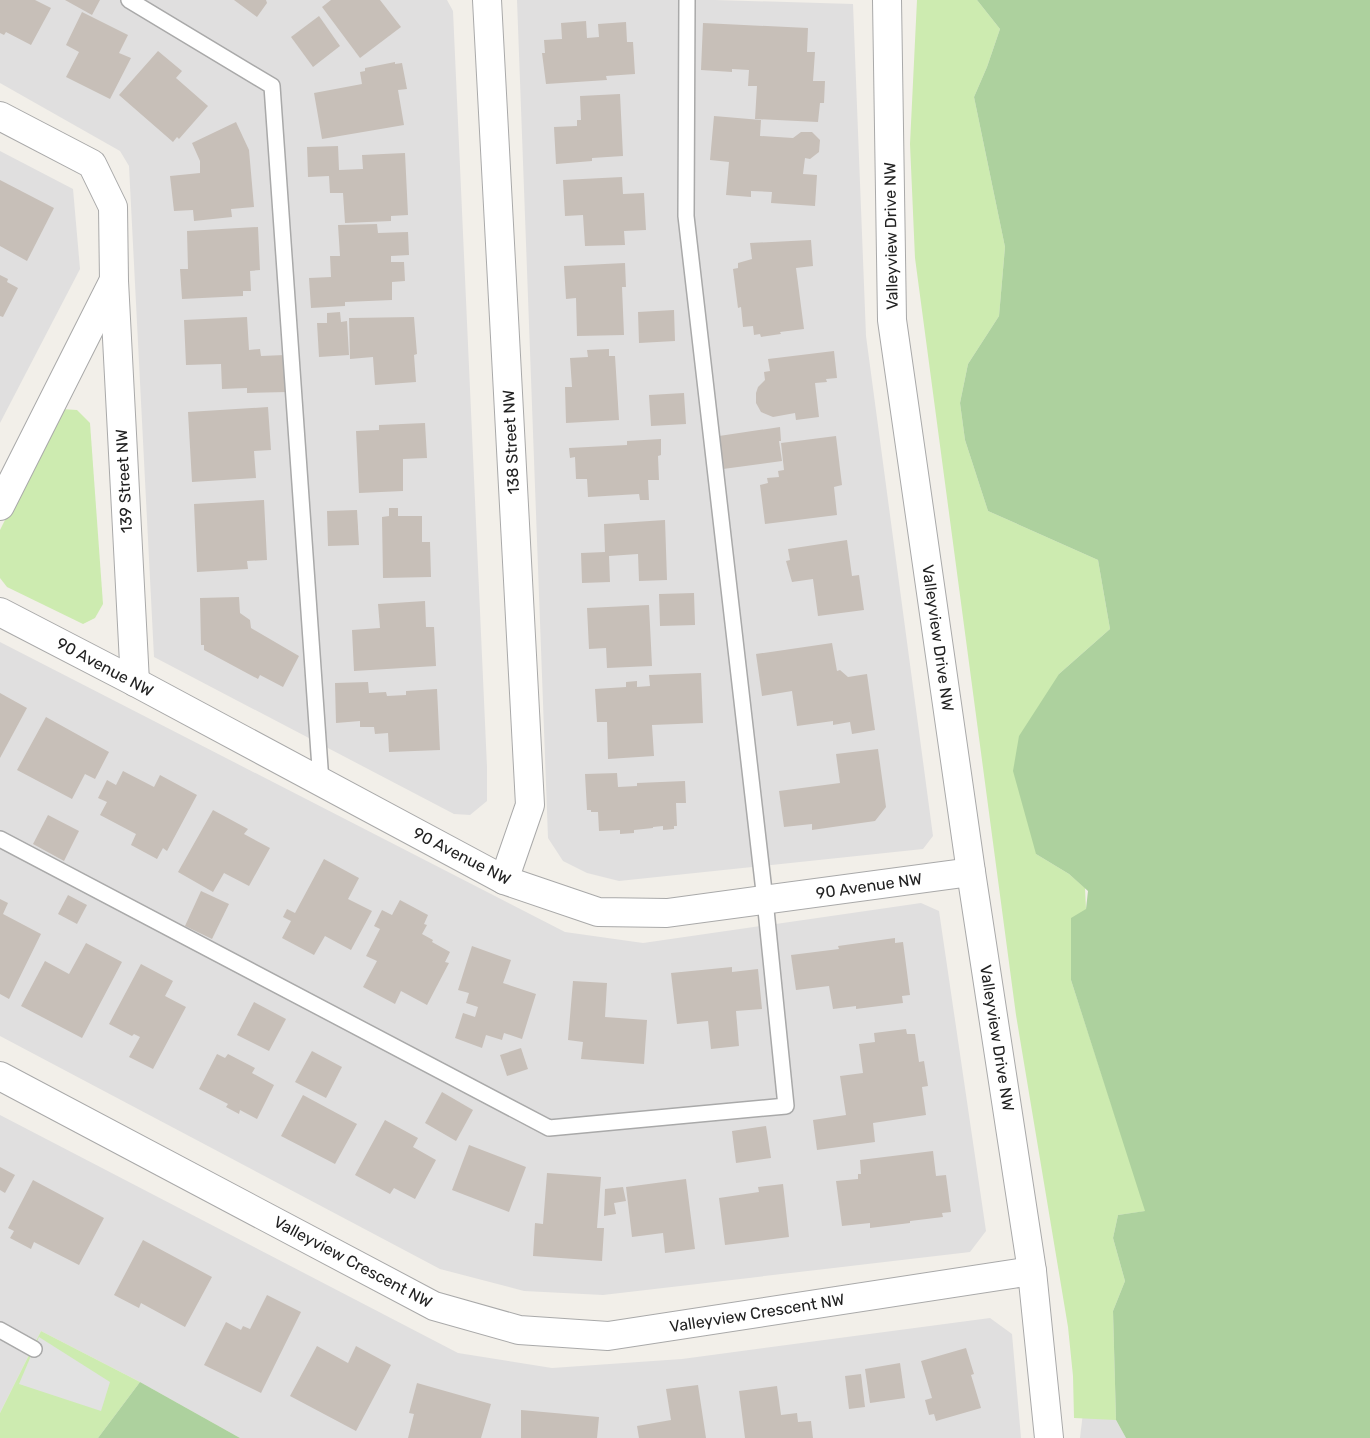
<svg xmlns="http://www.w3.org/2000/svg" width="1370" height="1438" font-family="Rubik,sans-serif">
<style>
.residential{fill:#e0dfdf}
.grass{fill:#cdebb0}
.forest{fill:#add19e}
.parking{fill:#e2e2e2}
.building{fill:#c7bfb8}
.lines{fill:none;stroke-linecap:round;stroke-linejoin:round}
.service-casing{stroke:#a9a9a9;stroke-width:18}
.minor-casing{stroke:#a9a9a9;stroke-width:30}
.service{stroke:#fff;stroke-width:15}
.minor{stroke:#fff;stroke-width:28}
.labels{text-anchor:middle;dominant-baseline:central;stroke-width:5;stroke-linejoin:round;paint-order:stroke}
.street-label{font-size:16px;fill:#222;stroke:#fff}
</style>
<rect width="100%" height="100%" fill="#f2efe9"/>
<g class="residential">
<polygon points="0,0 447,0 453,11 487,767 487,801 470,815 454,814 154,657 129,166 120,151 0,83"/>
<polygon points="517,0 715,0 853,4 866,336 933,836 923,849 619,881 587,873 563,861 548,838"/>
<polygon points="0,151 73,189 80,269 0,423"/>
<polygon points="0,642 565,932 643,943 921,903 939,911 986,1231 970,1252 603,1295 524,1291 440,1269 0,1036"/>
<polygon points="0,1115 458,1353 552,1368 682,1359 990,1318 1012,1334 1021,1438 240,1438 140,1382 41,1331 0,1413"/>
<polygon points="1088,1371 1126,1438 1080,1438"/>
</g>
<g class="grass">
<polygon points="917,0 977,0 1000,29 987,67 974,97 1005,247 999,316 968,364 960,403 965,440 988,511 1098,560 1110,629 1059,674 1036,854 1069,874 1085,888 1086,909 1071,980 1146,1211 1118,1215 1113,1238 1125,1281 1113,1311 1116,1420 1074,1418 1073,1376 1068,1327 1016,1015 915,258 910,144"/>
<polygon points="61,409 77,410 90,423 103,604 95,618 83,624 7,587 0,578 0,530"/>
<polygon points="41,1331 140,1382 98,1438 0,1438 0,1413"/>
</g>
<g class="forest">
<polygon points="977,0 1370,0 1370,1438 1126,1438 1116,1420 1113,1311 1125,1281 1113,1238 1118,1215 1145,1211 1071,980 1071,918 1086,909 1088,891 1069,874 1036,854 1013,771 1019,736 1059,674 1110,629 1098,560 988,511 965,440 960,403 968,364 999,316 1005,247 974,97 987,67 1000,29"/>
<polygon points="140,1382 240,1438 98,1438"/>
</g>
<polygon class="parking" points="39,1337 110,1382 101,1411 19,1384"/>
<g class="building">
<polygon points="0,0 35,0 51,8 31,45 6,32 4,35 0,33"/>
<polygon points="65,0 100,0 92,15"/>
<polygon points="234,0 266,0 267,3 257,17"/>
<polygon points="331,0 380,0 401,27 360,58 322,7"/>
<polygon points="82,12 128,35 119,53 131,58 110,99 66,77 79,52 66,45"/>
<polygon points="319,16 340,46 313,67 291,37"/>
<polygon points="586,21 587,38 599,37 598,24 626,22 627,42 633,42 635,74 606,76 607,80 546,84 542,53 545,53 544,40 562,39 561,23"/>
<polygon points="703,23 808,28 807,52 815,52 813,81 825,81 824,103 820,103 818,122 755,119 757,86 748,86 749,70 732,69 732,72 701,70"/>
<polygon points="158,51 182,71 176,78 208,106 179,139 177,137 173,142 119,95"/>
<polygon points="395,62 395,64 402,63 407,89 398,90 404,125 322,139 314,93 362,84 360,72 365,71 365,68"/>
<polygon points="620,94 623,156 592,158 592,161 556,164 554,127 577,126 577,120 581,120 580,96"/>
<polygon points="714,116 761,120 760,136 793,138 801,132 812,132 820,140 819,152 810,159 805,158 803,174 817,175 815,206 771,203 772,192 751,191 751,197 726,195 729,162 710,160"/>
<polygon points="236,122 249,150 254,207 231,209 232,217 194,221 193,210 174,211 170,176 200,173 200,161 192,143"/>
<polygon points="338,146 339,170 363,169 362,155 405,153 408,215 391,216 391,221 345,223 343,193 330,193 329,176 308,177 307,147"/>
<polygon points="622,177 623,194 644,193 646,230 624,231 625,245 585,246 583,215 565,216 563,180"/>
<polygon points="0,180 54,208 27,261 0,246"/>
<polygon points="377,224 378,233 408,232 409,255 391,256 391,262 404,262 405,281 392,282 392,300 345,302 345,306 311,308 309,278 331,277 330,256 340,256 338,225"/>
<polygon points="258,227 260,270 250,271 251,291 243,291 243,296 182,299 180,269 188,269 187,231"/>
<polygon points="811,240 813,266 796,268 804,329 780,332 781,334 761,337 760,334 754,335 753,326 743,327 741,307 738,308 733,269 738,268 738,263 752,259 750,243"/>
<polygon points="625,263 626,287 622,287 624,335 577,336 576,298 566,299 564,266"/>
<polygon points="0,275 8,279 7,282 18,288 3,317 0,316"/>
<polygon points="674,310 675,341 639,343 638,312"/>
<polygon points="340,312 341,322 347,321 349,355 319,357 317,323 327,323 327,313"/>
<polygon points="247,317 249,350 260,349 261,356 285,355 287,392 247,393 247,388 222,389 221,364 186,365 184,320"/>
<polygon points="414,317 417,354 414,355 416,382 375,385 373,357 350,359 349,318"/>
<polygon points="609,349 609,356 615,356 619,420 566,423 565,387 572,387 570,358 588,357 587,350"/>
<polygon points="834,351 837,378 826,379 827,382 815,383 819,417 796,420 795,413 773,417 761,412 756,403 756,393 758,387 765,380 764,372 770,371 768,359"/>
<polygon points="684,393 686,424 651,426 649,395"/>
<polygon points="268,407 271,450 254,451 256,478 192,482 188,412"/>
<polygon points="425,423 427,458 403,459 403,491 359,493 356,431 379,430 379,425"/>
<polygon points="780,427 781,441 779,441 782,461 723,469 719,436"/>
<polygon points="836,436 842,485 834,487 837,515 765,524 760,485 768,483 767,478 779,477 778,471 784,470 781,443"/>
<polygon points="661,439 661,455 658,456 659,480 648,480 649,500 640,500 639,494 588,497 587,479 576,479 575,457 570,458 569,448 627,445 627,441"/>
<polygon points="264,500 267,560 247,561 248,569 197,572 194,504"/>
<polygon points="389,508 398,508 398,516 422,516 422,542 430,542 431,577 383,578 382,517 389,516"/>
<polygon points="357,510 359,545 328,546 327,511"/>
<polygon points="665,520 667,580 639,581 638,554 609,556 610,582 582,583 581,553 605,552 604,524"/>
<polygon points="847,540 852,576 859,575 864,610 818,616 813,579 792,582 786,561 790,560 788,549"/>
<polygon points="694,593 695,625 660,626 659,594"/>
<polygon points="239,597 240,613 250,620 251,628 299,656 283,687 260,675 258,679 204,650 204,645 201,645 200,598"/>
<polygon points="425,601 426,627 434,627 436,666 354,671 352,630 380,628 378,604"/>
<polygon points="649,605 652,666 607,668 606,648 589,649 587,608"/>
<polygon points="832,643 837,671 840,670 848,677 867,674 875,730 852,734 850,722 833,725 833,721 797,726 792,691 762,696 756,654"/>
<polygon points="701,673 703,723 652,725 654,756 608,759 607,722 597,722 595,689 626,687 626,682 637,681 637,687 650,686 649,675"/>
<polygon points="368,682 369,693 386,692 387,696 406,695 406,691 437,689 440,750 389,752 388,733 375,734 374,727 360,727 360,721 336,723 335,683"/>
<polygon points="0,693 27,708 0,758"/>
<polygon points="46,717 109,752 95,779 85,774 72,799 17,770"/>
<polygon points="878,749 886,807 875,821 812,830 812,824 784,827 779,791 840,783 836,754"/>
<polygon points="123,771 154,787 160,775 197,795 167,851 163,848 157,859 131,845 136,834 100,815 107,802 98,798 107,780 116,785"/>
<polygon points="617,773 618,787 637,786 637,783 685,781 686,803 676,803 677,826 674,826 674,829 663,830 663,826 653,827 653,828 634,830 634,833 620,834 620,830 599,831 598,812 591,812 591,810 587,810 585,774"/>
<polygon points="213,810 248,829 244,834 270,848 249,886 224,873 213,892 178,872"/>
<polygon points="48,815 79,831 64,861 33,844"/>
<polygon points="324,859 359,878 348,899 372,911 351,950 325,936 314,955 282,938 291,921 283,917 287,909 295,913"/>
<polygon points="201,891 229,904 212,939 185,926"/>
<polygon points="68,895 87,905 77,924 58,914"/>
<polygon points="0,899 8,903 3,914 41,934 9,999 0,994"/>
<polygon points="400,900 428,915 424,924 427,925 422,934 433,940 432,942 450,952 445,962 449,963 427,1005 401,991 395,1004 363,987 377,961 366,956 380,929 374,926 382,910 392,915"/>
<polygon points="895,938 895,943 903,942 910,995 902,996 903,1003 856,1009 856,1006 833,1009 829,986 796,990 791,955 839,949 838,946"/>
<polygon points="86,943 122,962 82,1038 21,1006 45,961 69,974"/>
<polygon points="472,946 511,960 503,983 536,994 522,1039 504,1033 502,1040 486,1035 482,1048 455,1038 463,1013 475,1017 478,1007 466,1003 469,993 458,990"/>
<polygon points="141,964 173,981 165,996 186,1007 153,1069 129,1057 140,1037 134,1034 132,1036 109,1024"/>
<polygon points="732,967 732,972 758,969 762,1009 736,1011 739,1046 711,1049 708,1021 677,1024 671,973"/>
<polygon points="573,981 607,983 605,1017 647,1020 644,1064 581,1059 583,1042 568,1040"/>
<polygon points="254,1002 286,1019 269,1051 237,1035"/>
<polygon points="906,1029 907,1034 915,1034 919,1062 924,1061 928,1086 922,1087 926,1115 873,1123 875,1142 817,1150 813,1120 846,1115 840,1076 863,1073 859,1044 875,1042 874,1033"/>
<polygon points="521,1048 528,1069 507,1076 500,1055"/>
<polygon points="312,1051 342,1067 326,1098 295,1082"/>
<polygon points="217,1054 225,1058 228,1054 255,1068 252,1073 274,1085 257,1119 240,1110 239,1114 226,1107 228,1104 199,1089"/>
<polygon points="442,1092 473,1110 456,1141 425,1123"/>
<polygon points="303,1095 357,1124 335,1164 281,1136"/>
<polygon points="385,1120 418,1138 413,1147 436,1160 415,1199 394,1188 390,1194 355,1175"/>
<polygon points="766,1126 771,1158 736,1163 732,1131"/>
<polygon points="469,1145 526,1167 509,1212 452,1190"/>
<polygon points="933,1151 936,1176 946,1175 951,1212 942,1213 943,1217 910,1221 910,1223 870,1228 870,1223 842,1226 836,1181 858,1179 858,1174 861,1174 860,1160"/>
<polygon points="0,1167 15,1175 5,1193 0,1190"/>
<polygon points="547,1173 601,1177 597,1228 604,1228 602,1261 533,1256 535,1223 543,1224"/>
<polygon points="686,1179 695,1249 665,1253 663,1233 632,1237 626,1187"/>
<polygon points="33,1180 104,1218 79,1265 34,1242 31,1249 10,1238 14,1231 8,1228"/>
<polygon points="783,1184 789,1237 725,1245 719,1198 759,1192 758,1187"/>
<polygon points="623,1187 626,1201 614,1203 616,1214 604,1216 605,1189"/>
<polygon points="143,1240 212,1277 185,1327 141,1303 139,1308 114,1295"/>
<polygon points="267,1295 301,1312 261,1393 204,1365 226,1322 241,1330 243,1326 250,1329"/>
<polygon points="317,1346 348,1363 356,1346 391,1365 356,1431 290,1396"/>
<polygon points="966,1348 974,1374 971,1375 981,1408 936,1421 934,1414 929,1415 925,1400 932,1398 921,1361"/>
<polygon points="900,1363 905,1398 870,1403 865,1369"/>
<polygon points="861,1374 865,1407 849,1409 845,1376"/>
<polygon points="417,1383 491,1404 481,1438 408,1438 414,1414 409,1413"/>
<polygon points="698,1385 706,1438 639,1438 637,1426 671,1420 666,1389"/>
<polygon points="777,1386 781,1415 797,1413 798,1422 811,1421 813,1438 745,1438 739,1391"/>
<polygon points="521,1410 599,1417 597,1438 521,1438"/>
</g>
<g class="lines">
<g class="service-casing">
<g id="service">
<polyline points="129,0 272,86 321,782"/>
<polyline points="0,839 549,1128 786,1106 765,900 686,216 687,0"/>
<polyline points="0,1330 34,1349"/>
</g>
</g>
<g class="minor-casing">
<g id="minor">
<polyline points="487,0 530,805 504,880"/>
<polyline points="887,0 892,320 971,872 1032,1271 1049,1438"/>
<polyline points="0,116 92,164 113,207 114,281 135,682"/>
<polyline points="0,506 113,282"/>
<polyline points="0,612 135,682 504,880 598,912 667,913 971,872"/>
<polyline points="0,1076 434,1306 519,1330 608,1336 1032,1271"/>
</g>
</g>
<use href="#service" class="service"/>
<use href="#minor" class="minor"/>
</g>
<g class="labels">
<g class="street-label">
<text transform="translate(891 236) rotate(-91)">Valleyview Drive NW</text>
<text transform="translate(511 442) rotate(-93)">138 Street NW</text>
<text transform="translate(124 481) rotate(-93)">139 Street NW</text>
<text transform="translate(938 638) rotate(82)">Valleyview Drive NW</text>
<text transform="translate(105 667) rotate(28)">90 Avenue NW</text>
<text transform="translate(462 856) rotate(27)">90 Avenue NW</text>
<text transform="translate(869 886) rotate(-8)">90 Avenue NW</text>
<text transform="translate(997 1038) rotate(81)">Valleyview Drive NW</text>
<text transform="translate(353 1262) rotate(28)">Valleyview Crescent NW</text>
<text transform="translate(757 1313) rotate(-9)">Valleyview Crescent NW</text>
</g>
</g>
</svg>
